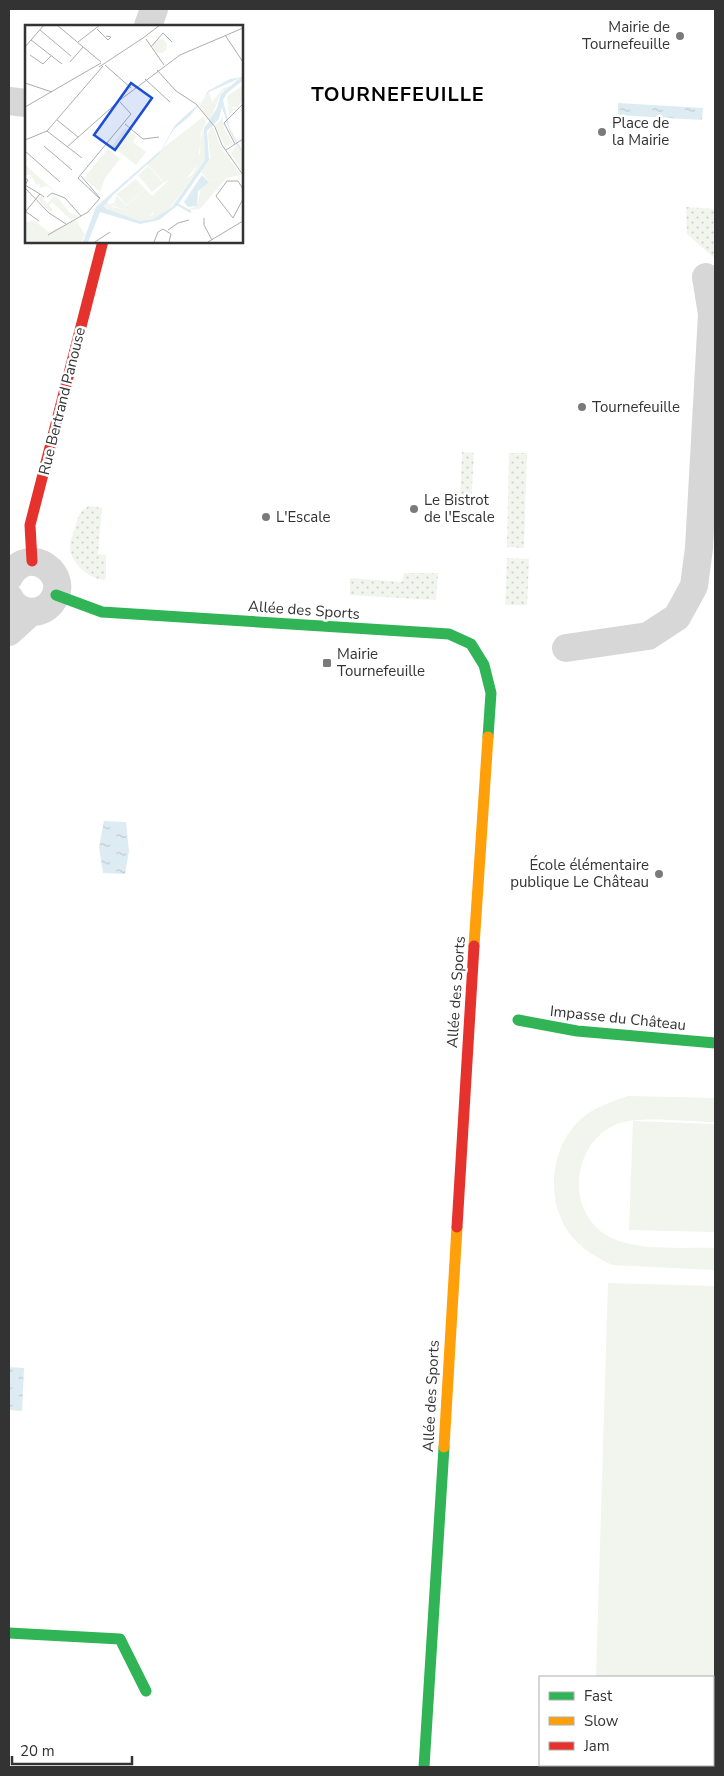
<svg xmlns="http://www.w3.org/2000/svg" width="724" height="1776" font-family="'Nunito Sans',sans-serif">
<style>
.grass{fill:url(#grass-dots)}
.pitch{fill:#f1f5ed}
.water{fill:url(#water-ripples)}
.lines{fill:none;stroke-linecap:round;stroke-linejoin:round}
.street{stroke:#d7d7d7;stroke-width:28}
.fast{stroke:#30b455;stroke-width:11}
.slow{stroke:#ff9f0a;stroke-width:11}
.jam{stroke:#e5322d;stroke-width:11}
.poi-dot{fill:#7a7a7a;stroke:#fff;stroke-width:2}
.labels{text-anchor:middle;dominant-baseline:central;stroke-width:5;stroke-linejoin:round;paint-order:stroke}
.poi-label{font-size:15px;fill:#333;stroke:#fff;text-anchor:start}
.street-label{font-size:15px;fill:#333;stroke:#fff}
.district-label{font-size:20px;font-weight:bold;letter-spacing:1px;fill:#000;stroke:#fff}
.inset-river{fill:none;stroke:#ddebf3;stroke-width:2.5}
.inset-road{fill:none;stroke:#adadad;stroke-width:1}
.view{fill:#1d4ed8;fill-opacity:0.15;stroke:#1d4ed8;stroke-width:2.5}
.inset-edge{fill:none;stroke:#333;stroke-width:2.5}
</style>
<defs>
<pattern id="grass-dots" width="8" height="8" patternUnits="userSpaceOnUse" patternTransform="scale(1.25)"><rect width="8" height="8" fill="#f1f5ed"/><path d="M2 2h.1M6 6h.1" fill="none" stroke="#cfd2cc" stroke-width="1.8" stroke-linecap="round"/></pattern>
<pattern id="water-ripples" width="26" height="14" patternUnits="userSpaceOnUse" patternTransform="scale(1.25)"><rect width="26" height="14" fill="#ddebf3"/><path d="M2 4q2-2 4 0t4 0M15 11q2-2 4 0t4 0" fill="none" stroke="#becad1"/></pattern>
</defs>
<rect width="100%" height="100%" fill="#fff"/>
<g class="grass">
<polygon points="686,207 715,209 715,258 712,256 687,234"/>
<polygon points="462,452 474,453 471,504 460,503"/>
<polygon points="509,453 527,453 524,548 507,547"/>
<path d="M 89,506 L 102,508 L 98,554 L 106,555 L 106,577 L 105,580 C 90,580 70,563 70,547 C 70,541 73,534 75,528 C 78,517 79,511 89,506 Z"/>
<polygon points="507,558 529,559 527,605 505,605"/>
<polygon points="404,573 438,573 436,600 350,595 350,578 402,582"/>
</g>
<g class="pitch">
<path d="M 628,1096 L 715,1098 L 715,1122 C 690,1122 638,1115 617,1124 C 569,1144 565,1218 614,1239 C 641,1251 685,1247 715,1248 L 715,1270 L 612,1265 C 598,1258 585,1251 574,1239 C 545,1207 548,1149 580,1120 C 594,1107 611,1102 628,1096 Z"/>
<polygon points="633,1121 715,1124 715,1232 629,1230"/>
<polygon points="608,1283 715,1286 715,1743 713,1743 713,1677 596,1677"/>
</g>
<g class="water">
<polygon points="618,103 703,108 702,120 618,115"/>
<polygon points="104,821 126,822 129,851 125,874 103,873 99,847"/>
<polygon points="9,1367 24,1368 22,1411 9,1410"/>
</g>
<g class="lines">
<g class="street">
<polyline points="148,26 154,9"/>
<polyline points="9,101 26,103"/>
<path d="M 9,577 C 28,542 74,575 51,603 C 46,609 38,612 30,612 C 21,611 13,605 9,597"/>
<polyline points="9,632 31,612"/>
<polyline points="566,648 648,636 677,617 694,586 699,548 712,314 706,277"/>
</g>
<g class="fast">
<polyline points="56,595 102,612 449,634 471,644 484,665 491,693 488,737"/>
<polyline points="518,1020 577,1031 715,1043"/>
<polyline points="9,1633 120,1639 146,1691"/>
<polyline points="424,1767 444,1447"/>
</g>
<g class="slow">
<polyline points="474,946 488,737"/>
<polyline points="444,1447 457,1227"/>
</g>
<g class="jam">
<polyline points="32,561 30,525 103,241"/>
<polyline points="457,1227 474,946"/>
</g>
</g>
<g class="poi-dot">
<circle cx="680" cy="36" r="5"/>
<circle cx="602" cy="132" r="5"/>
<circle cx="582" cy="407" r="5"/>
<circle cx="414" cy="509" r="5"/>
<circle cx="266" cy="517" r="5"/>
<rect x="322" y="658" width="10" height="10" rx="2.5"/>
<circle cx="659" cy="874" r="5"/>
</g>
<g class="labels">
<g class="poi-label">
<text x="670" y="27" text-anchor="end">Mairie de<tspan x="670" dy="17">Tournefeuille</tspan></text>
<text x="612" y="123">Place de<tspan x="612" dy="17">la Mairie</tspan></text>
<text x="592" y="407">Tournefeuille</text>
<text x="424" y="500">Le Bistrot<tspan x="424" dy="17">de l'Escale</tspan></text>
<text x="276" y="517">L'Escale</text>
<text x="337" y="654">Mairie<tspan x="337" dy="17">Tournefeuille</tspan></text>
<text x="649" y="865" text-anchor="end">École élémentaire<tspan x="649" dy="17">publique Le Château</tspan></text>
</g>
<g class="street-label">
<text transform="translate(62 401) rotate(-76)">Rue Bertrand Panouse</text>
<text transform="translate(304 610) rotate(4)">Allée des Sports</text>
<text transform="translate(456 992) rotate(-86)">Allée des Sports</text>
<text transform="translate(618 1018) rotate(6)">Impasse du Château</text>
<text transform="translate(431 1396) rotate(-87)">Allée des Sports</text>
</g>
<g class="district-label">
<text x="398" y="94">TOURNEFEUILLE</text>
</g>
</g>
<g transform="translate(25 25)">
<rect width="218" height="218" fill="#fff"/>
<path d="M 217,61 L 217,77 L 211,83 L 208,81 L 207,84 L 210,83 L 204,91 L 202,71 ZM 197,85 L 199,103 L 208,119 L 200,122 L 190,100 L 197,94 ZM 178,92 L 181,96 L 176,108 L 173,139 L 162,153 L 143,133 L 138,123 ZM 187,100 L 197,124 L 216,150 L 184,156 L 176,147 L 185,133 L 183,109 ZM 212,118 L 217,128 L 217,147 L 206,128 ZM 135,127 L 158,157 L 151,169 L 124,191 L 120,185 L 122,178 L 114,171 L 102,185 L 83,180 L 89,178 L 92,171 L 101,181 L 120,164 L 127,171 L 141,158 L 149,148 L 135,131 L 124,140 L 138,158 L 122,139 ZM 0,140 L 32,168 L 37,172 L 22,161 L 14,163 L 15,159 L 11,160 L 6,150 L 1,150 ZM 26,169 L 33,173 L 45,188 L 53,191 L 46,195 L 27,177 L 24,180 L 28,185 L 25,187 L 13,174 L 16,171 L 22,179 L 28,173 Z" fill="#f1f5ed"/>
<path d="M 207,61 L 196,68 L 185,96 L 174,81 L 184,67 L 187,77 L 198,63 ZM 181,96 L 180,135 L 145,183 L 128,194 L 111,196 L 90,189 L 79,181 L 82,177 L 87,182 L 102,185 L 114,171 L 124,172 L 126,174 L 120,185 L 124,191 L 128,190 L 131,183 L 151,169 L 158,157 L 135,127 L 138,123 L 143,127 L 143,133 L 163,153 L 167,150 L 173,139 L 171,133 L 175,129 L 175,116 ZM 202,152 L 175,184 L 163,185 L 172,181 L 176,162 L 184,156 Z" fill="#f1f5ed"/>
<path d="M128 21a7 7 0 1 1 14 0a7 7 0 1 1-14 0Z" fill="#f1f5ed"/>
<path d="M 100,103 L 111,111 L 108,117 L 121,127 L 111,140 L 87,121 ZM 83,124 L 95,134 L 80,153 L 75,167 L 59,153 ZM 135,131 L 150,149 L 139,158 L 124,140 ZM 123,141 L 138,158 L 127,167 L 113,150 ZM 111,154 L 120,164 L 101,180 L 92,169 ZM 8,195 L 24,207 L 51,195 L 60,210 L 56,217 L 0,217 L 0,198 Z" fill="#f1f5ed"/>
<path d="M 217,52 L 217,56 L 202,68 L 198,75 L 205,104 L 216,123 L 217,128 L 205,107 L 197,82 L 194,94 L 182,106 L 184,135 L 152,181 L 134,195 L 115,199 L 75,187 L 63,217 L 58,217 L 71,182 L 136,125 L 150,100 L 178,75 L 183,66 L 205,54 ZM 215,53 L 196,69 L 192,83 L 179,104 L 180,135 L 147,182 L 128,194 L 114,196 L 82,184 L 79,181 L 88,170 L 134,129 L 149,104 L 164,92 L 184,67 ZM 177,150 L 184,157 L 173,166 L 172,181 L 163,182 L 159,177 Z" fill="#ddebf3" fill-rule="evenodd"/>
<path class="inset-river" d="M 152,179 L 166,187"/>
<path class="inset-road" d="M 32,0 L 76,37M 72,4 L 83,15 L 86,12 L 81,11M 15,5 L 46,31M 200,10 L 218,37M 118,13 L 135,0M 121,14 L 139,40M 6,15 L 37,39M 53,17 L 75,0M 0,22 L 19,0M 126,22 L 138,8 L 147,17M 5,30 L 18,39 L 26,31M 45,37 L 58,22M 80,40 L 106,63M 74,42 L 118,13M 132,45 L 151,66 L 171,79 L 190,102 L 197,120 L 218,150M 120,54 L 145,77M 0,58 L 27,67M 95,75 L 155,30 L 218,3M 0,82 L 76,38M 32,95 L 53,112M 100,99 L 118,114 L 134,112M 22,106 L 57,133M 0,115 L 22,106 L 78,41M 210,119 L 199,98 L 218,79M 19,121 L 47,145M 42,122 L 95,75M 201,125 L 218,114M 0,126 L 35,157M 0,153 L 3,155 L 0,160 L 15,169M 0,163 L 24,188 L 41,199M 218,164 L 213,156 L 202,156 L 191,171 L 208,193 L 218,174M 22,172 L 27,168 L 40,173 L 56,191M 75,174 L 53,153 L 106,89 L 95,77M 0,186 L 14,196M 1,186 L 15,169 L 19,172M 179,193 L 179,200 L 187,215M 143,205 L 153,198 L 164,195M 23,210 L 63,187 L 75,173 L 56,151M 70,217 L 85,207M 129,217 L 133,207 L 138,204 L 146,209 L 144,217M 183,217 L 218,196"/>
<path class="view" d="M 106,58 L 127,73 L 90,125 L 69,110 Z"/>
<rect width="218" height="218" class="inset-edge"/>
</g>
<rect width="724" height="1776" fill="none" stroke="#333333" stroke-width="20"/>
<rect x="539" y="1676" width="175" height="90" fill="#ffffff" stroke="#adadad"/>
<rect x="549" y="1692" width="25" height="8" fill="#30b455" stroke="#adadad"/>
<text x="584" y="1701" font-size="15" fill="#333333">Fast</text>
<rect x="549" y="1717" width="25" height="8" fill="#ff9f0a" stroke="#adadad"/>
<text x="584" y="1726" font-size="15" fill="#333333">Slow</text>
<rect x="549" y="1742" width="25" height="8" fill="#e5322d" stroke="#adadad"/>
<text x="584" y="1751" font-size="15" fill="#333333">Jam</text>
<path d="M12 1756v8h120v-8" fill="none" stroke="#333333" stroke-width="2.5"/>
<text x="20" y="1756" font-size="15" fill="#333333" stroke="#ffffff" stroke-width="4" paint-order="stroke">20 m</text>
</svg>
